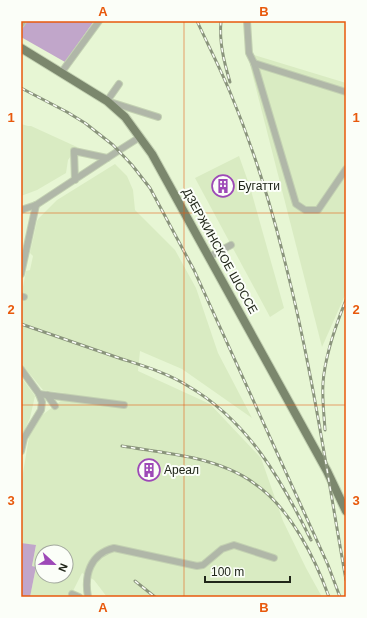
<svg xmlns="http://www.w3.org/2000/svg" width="367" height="618" font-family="Arial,sans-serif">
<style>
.built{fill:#d9ebc2;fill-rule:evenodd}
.forest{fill:#c1a6ca}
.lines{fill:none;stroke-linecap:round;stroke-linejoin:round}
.minor-casing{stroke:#c3d1b2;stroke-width:8}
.major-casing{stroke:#c3d1b2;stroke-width:10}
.minor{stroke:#b0b7a8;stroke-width:6}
.major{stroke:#7b876d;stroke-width:8}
.rail-casing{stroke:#8a947c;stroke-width:3}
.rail{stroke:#fbfef8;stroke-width:1.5;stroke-dasharray:4.5;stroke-linecap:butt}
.grid{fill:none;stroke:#e8590c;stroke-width:1;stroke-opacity:0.55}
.labels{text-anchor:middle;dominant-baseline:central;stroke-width:4;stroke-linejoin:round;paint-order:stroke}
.poi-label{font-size:12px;fill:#202619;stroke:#fbfef8;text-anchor:start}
.street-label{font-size:12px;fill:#202619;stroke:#fbfef8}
.neatline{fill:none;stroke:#e8590c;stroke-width:1.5}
.grid-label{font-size:13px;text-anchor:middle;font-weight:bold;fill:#e8590c}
</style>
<rect width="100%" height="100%" fill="#e7f6d4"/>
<g class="built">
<polygon points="254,55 346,83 346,293 322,347 249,61"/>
<polygon points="21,124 28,126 31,126 77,147 68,160 66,173 37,190 21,196"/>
<polygon points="239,156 250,187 284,308 270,317 195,178"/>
<path d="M 115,164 L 127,176 L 133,190 L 135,210 L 175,250 L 196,288 L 218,353 L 252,418 L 182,369 L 140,351 L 138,371 L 210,404 L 261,458 L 283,521 L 306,568 L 322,597 L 107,597 L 94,580 L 82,573 L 70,597 L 30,597 L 36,567 L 32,566 L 36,546 L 21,543 L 21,485 L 29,437 L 41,416 L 62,400 L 64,393 L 43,390 L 21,363 L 21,301 L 23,301 L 25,293 L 22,292 L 26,271 L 30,270 L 33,256 L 30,253 L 37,221 L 39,218 L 57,200 ZM 42,552 L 66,552 L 66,576 L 42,576 Z"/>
<polygon points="21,377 35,396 30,418 21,438"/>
</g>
<g class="forest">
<polygon points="26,21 94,21 65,62 21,37 21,31"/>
<polygon points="21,543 36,545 32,566 36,567 30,597 21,597"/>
</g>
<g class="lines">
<g class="minor-casing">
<g id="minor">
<polyline points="247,21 249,53 254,63 296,204 305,210 318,210 346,169"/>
<polyline points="21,24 23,21"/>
<polyline points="254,63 346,92"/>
<polyline points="61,73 99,21"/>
<polyline points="119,84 107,101 158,117"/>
<polyline points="75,180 74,151 107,158"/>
<polyline points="21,210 36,205 118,151 140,137"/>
<polyline points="209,257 231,245"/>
<polyline points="21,274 36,205"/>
<polyline points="21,296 24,297"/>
<polyline points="21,369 39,394 42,402 41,410 24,438 21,451"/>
<polyline points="39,394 124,405"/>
<polyline points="47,395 55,406"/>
<polyline points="72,594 79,597"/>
<path d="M 88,597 C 84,575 90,554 114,548 L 197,566 L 203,565 L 222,549 L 234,545 L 274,558"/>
</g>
</g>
<g class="major-casing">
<polyline id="major" points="21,48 107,101 125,117 152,154 327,471 346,511"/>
</g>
<use href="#minor" class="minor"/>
<use href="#major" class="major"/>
<g class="rail-casing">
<g id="rail">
<path d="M 197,21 C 208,45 220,68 230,92 C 253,147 271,205 285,262 C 312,367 327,474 346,580"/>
<path d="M 221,21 C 219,42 224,62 230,82"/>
<polyline points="21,88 67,112 85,123 113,145 132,165 150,188 194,270 328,565 340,597"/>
<path d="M 21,324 C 53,335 84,346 116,357 C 140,365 166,372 188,386 C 248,421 281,479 311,540"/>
<path d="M 325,430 C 324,414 322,399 323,383 C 325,355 335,327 346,300"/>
<path d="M 122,446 C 146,450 170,453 194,458 C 215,463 238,471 255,484 C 290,508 315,558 329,597"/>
<polyline points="135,581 155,597"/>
</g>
</g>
<use href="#rail" class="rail"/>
</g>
<path class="grid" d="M 184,21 L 184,597M 21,213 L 346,213M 21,405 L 346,405"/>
<defs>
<g id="building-ring" transform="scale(1.15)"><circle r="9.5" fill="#fbfef8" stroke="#9d49b7" stroke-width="1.5"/><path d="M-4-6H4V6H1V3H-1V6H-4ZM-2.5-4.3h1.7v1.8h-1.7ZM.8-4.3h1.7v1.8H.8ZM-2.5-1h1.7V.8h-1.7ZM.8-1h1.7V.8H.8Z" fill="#9d49b7"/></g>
</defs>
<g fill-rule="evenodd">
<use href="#building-ring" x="223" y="186"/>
<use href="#building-ring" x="149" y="470"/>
</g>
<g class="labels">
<g class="poi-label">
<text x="238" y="186">Бугатти</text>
<text x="164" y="470">Ареал</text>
</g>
<g class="street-label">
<text transform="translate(220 251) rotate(61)">ДЗЕРЖИНСКОЕ ШОССЕ</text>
</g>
</g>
<rect width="367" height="618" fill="none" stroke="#fbfef8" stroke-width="44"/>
<g transform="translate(54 564) rotate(112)"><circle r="19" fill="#fbfef8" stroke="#a3a89f"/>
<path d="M0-3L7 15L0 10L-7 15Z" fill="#9d49b7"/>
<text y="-6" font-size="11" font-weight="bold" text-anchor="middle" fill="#202619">N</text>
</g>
<path d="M205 576v6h85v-6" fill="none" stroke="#202619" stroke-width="2"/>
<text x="211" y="576" font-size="12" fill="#202619" stroke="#fbfef8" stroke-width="3" paint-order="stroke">100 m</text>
<rect x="22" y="22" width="323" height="574" class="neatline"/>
<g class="grid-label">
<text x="103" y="16">A</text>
<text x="264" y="16">B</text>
<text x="11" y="122">1</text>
<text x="356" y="122">1</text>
<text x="11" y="314">2</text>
<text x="356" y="314">2</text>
<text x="11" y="505">3</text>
<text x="356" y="505">3</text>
<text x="103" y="612">A</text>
<text x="264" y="612">B</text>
</g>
</svg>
